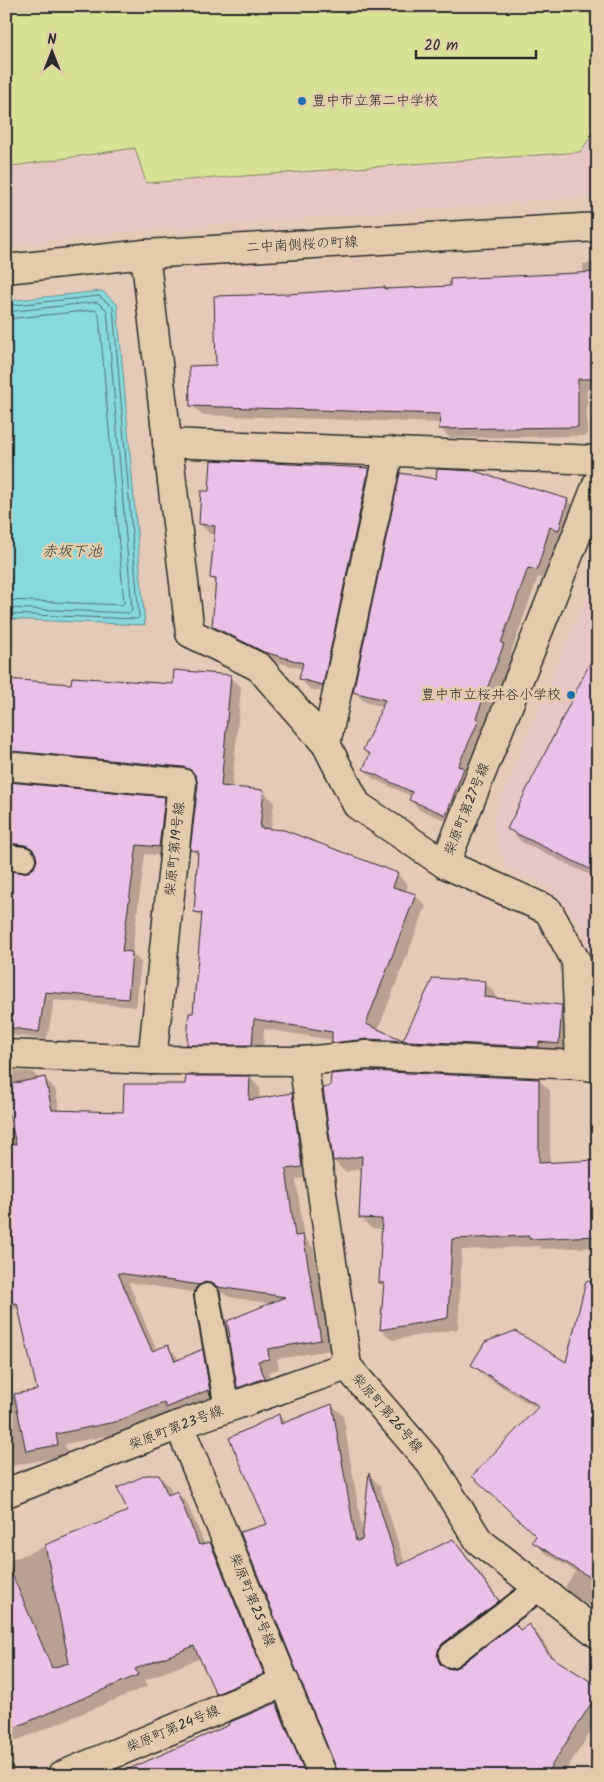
<svg xmlns="http://www.w3.org/2000/svg" width="604" height="1782" font-family="Kalam,'Klee One',sans-serif">
<style>
.built{fill:#e6c7c6}
.green{fill:#d7e295;stroke:#818660}
.water{fill:#87d9de;stroke:#629396}
.shadow{fill:#0003}
.lines{fill:none;stroke-linecap:round;stroke-linejoin:round}
.shore{stroke:#507173;stroke-width:1}
.building{fill:#eac0e7;stroke:#2b2b2b}
.service-casing{stroke:#2b2b2b;stroke-width:28}
.minor-casing{stroke:#2b2b2b;stroke-width:31}
.service{stroke:#e3ccac;stroke-width:24}
.minor{stroke:#e3ccac;stroke-width:28}
.poi-dot{fill:#1f6fb2;stroke:#e3ccac;stroke-width:2}
.labels{text-anchor:middle;dominant-baseline:central;stroke-width:5;stroke-linejoin:round;paint-order:stroke}
.poi-label{font-size:14px;fill:#2b2b2b;stroke:#e3ccac;text-anchor:start}
.street-label{font-size:14px;fill:#2b2b2b;stroke:#e3ccac}
.water-label{font-size:15px;font-style:italic;fill:#343c3d;stroke:#e3ccac}
</style>
<rect width="100%" height="100%" fill="#e4cab8"/>
<filter id="ink" filterUnits="userSpaceOnUse"><feTurbulence type="fractalNoise" baseFrequency=".02" numOctaves="2"/><feDisplacementMap in="SourceGraphic" scale="10" xChannelSelector="R" yChannelSelector="G"/><feConvolveMatrix kernelMatrix="1 2 1 2 8 2 1 2 1" color-interpolation-filters="sRGB"/></filter>
<g filter="url(#ink)">
<g class="built">
<polygon points="6,6 598,6 598,196 133,231 6,246"/>
<polygon points="598,569 598,1022 596,988 582,925 548,886 505,865 492,822"/>
</g>
<polygon class="green" points="6,6 598,6 598,127 580,152 146,183 135,148 6,167"/>
<polygon class="water" points="102,291 117,304 145,625 6,619 6,301"/>
<g class="shadow">
<polygon points="598,263 598,388 587,389 587,436 450,438 440,428 441,423 202,415 192,405 217,366 288,295 385,288 386,290 451,287 583,274 583,264"/>
<polygon points="213,462 369,469 379,479 333,694 310,689 300,679 303,669 276,662 224,636 213,626 217,583 211,578 215,534 210,534 200,524 210,493"/>
<polygon points="567,500 577,510 569,539 560,536 547,580 538,577 511,653 513,655 486,728 456,824 420,810 410,800 411,796 374,779 364,769 370,756 364,750 383,707 365,702 354,692"/>
<polygon points="230,677 241,687 232,788 263,791 274,802 271,830 397,874 408,885 405,892 415,895 426,906 378,1030 403,1041 434,979 484,982 495,993 495,1000 561,1006 572,1017 570,1054 344,1053 333,1040 264,1029 263,1055 199,1055 188,1044 194,1014 203,919 195,911 199,857 192,850 199,785 198,779 19,761 6,754 6,680 73,685 174,685"/>
<polygon points="598,700 598,879 522,842 509,829"/>
<polygon points="6,783 164,798 173,807 168,856 145,854 132,953 141,962 136,1007 54,1000 47,1040 6,1034 6,872 28,873 35,868 38,861 37,855 35,854 10,853 6,856"/>
<polygon points="6,1071 32,1072 39,1079 44,1078 55,1089 60,1111 124,1113 186,1085 250,1078 260,1088 259,1099 291,1094 302,1104 312,1177 296,1179 304,1238 313,1247 331,1350 277,1359 279,1369 268,1372 275,1389 249,1398 239,1387 273,1304 229,1297 223,1293 216,1292 211,1295 128,1282 157,1351 168,1346 180,1360 202,1351 213,1361 220,1405 126,1432 65,1444 68,1455 6,1467 6,1397 39,1391 20,1310 18,1308 6,1310"/>
<polygon points="539,1080 550,1091 550,1164 598,1162 598,1247 542,1249 539,1246 462,1250 458,1329 392,1340 381,1329 385,1287 380,1282 383,1229 371,1228 360,1217 362,1169 345,1172 334,1161"/>
<polygon points="567,1364 598,1376 598,1611 577,1598 565,1587 575,1571 545,1553 534,1542 537,1537 538,1409 484,1376 473,1365"/>
<polygon points="332,1405 343,1416 363,1535 370,1476 380,1486 405,1564 453,1540 464,1551 509,1613 449,1660 448,1669 452,1670 528,1625 539,1636 556,1661 598,1688 598,1721 562,1776 339,1776 269,1525 279,1416 287,1423"/>
<polygon points="159,1476 170,1487 172,1494 176,1492 187,1503 205,1545 210,1543 220,1554 274,1685 228,1704 217,1693 201,1658 145,1680 148,1686 6,1745 6,1558 9,1561 130,1512"/>
<polygon points="276,1704 290,1718 313,1776 116,1776"/>
</g>
<g class="lines">
<g class="shore">
<polyline points="6,306 99,296 113,307 139,617 137,619 6,614"/>
<polyline points="6,312 97,302 107,310 132,610 130,613 6,608"/>
<polyline points="6,319 95,310 99,314 124,603 122,605 6,600"/>
</g>
</g>
<g class="building">
<polygon points="598,272 598,379 578,379 578,427 439,429 440,414 190,406 189,366 216,365 214,296 288,294 385,287 385,289 450,286 450,279"/>
<polygon points="211,460 369,468 323,685 299,679 303,663 264,652 212,626 216,579 210,578 215,526 199,524 201,491 209,491"/>
<polygon points="437,469 474,471 568,499 559,530 550,527 537,570 528,568 501,643 504,644 476,718 479,720 458,766 464,768 446,815 409,800 412,792 363,769 370,754 363,750 385,700 353,692 400,473 436,479"/>
<polygon points="598,647 598,873 507,829"/>
<polygon points="174,670 231,675 221,786 264,790 260,828 284,830 398,873 393,887 416,894 366,1024 403,1040 433,978 485,981 484,997 562,1005 559,1044 539,1042 539,1047 367,1039 332,1043 332,1032 254,1019 252,1045 187,1045 189,1013 193,1013 202,913 194,912 198,851 190,850 198,785 196,776 191,770 184,767 12,751 12,749 6,748 6,679 71,684 72,677 173,684"/>
<polygon points="8,782 165,797 159,847 137,845 122,951 132,952 128,999 45,992 39,1032 6,1027 6,871 28,872 34,868 37,860 35,853 31,848 25,845 6,843 6,802"/>
<polygon points="366,1071 539,1079 539,1163 598,1160 598,1236 529,1239 529,1236 452,1239 448,1318 380,1330 384,1283 379,1283 382,1219 359,1218 362,1156 333,1161 323,1088 330,1086 331,1074"/>
<polygon points="186,1076 250,1076 249,1100 292,1093 302,1167 286,1169 295,1236 303,1235 321,1340 268,1349 269,1359 258,1361 265,1378 237,1388 228,1338 230,1337 227,1321 285,1297 218,1287 211,1283 205,1282 200,1285 118,1273 152,1351 168,1345 175,1361 203,1349 211,1397 208,1390 166,1408 164,1403 115,1422 56,1434 58,1445 26,1451 14,1394 37,1390 17,1303 12,1304 11,1297 6,1298 6,1145 16,1144 6,1101 6,1085 45,1077 52,1110 123,1112 124,1084 185,1084"/>
<polygon points="586,1281 598,1283 598,1582 532,1542 536,1536 472,1476 539,1406 471,1365 485,1342 515,1331 566,1362"/>
<polygon points="332,1404 356,1541 362,1540 369,1473 398,1566 453,1539 499,1601 442,1644 439,1649 437,1656 440,1664 446,1668 452,1669 459,1666 515,1623 520,1630 529,1624 550,1656 598,1686 598,1693 545,1776 338,1776 337,1770 240,1532 267,1524 229,1438 279,1414 281,1424"/>
<polygon points="146,1475 159,1475 168,1495 177,1491 199,1545 210,1542 264,1674 216,1694 194,1646 135,1669 138,1675 6,1731 6,1560 52,1668 69,1663 45,1545 128,1511 117,1488"/>
<polygon points="276,1703 306,1776 113,1776 229,1725 228,1723"/>
</g>
<g class="lines">
<g class="service-casing">
<g id="service">
<polyline points="6,857 23,859"/>
<polyline points="207,1296 227,1408"/>
<polyline points="451,1655 539,1588"/>
</g>
</g>
<g class="minor-casing">
<g id="minor">
<polyline points="145,254 190,633 259,667 326,744 357,805 445,864 548,910 576,961 580,1065"/>
<polyline points="6,269 145,254 598,227"/>
<polyline points="167,443 598,460"/>
<polyline points="326,744 389,451"/>
<polyline points="6,766 182,783 152,1060"/>
<polyline points="445,864 598,482"/>
<polyline points="6,1054 152,1060 303,1061 366,1055 580,1065 598,1068"/>
<polyline points="303,1061 347,1366 431,1464 479,1541 598,1634"/>
<polyline points="179,1425 323,1776"/>
<polyline points="6,1493 179,1425 347,1366"/>
<polyline points="61,1776 285,1682"/>
</g>
</g>
<use href="#service" class="service"/>
<use href="#minor" class="minor"/>
</g>
</g>
<g class="poi-dot">
<circle cx="302" cy="101" r="5"/>
<circle cx="571" cy="695" r="5"/>
</g>
<g class="labels">
<g class="poi-label">
<text x="312" y="101">豊中市立第二中学校</text>
<text x="561" y="695" text-anchor="end">豊中市立桜井谷小学校</text>
</g>
<g class="street-label">
<text transform="translate(302 245) rotate(-3)">二中南側桜の町線</text>
<text transform="translate(467 809) rotate(-68)">柴原町第27号線</text>
<text transform="translate(175 849) rotate(-84)">柴原町第19号線</text>
<text transform="translate(387 1413) rotate(49)">柴原町第26号線</text>
<text transform="translate(176 1428) rotate(-21)">柴原町第23号線</text>
<text transform="translate(252 1600) rotate(68)">柴原町第25号線</text>
<text transform="translate(173 1729) rotate(-23)">柴原町第24号線</text>
</g>
<g class="water-label">
<text x="72" y="552">赤坂下池</text>
</g>
</g>
<rect width="604" height="1782" fill="none" stroke="#e3ccac" stroke-width="25"/>
<rect x="12" y="12" width="579" height="1757" fill="none" stroke="#2b2b2b" stroke-width="2" filter="url(#ink)"/>
<g transform="translate(52 52)" stroke="#e3ccac" stroke-width="4" paint-order="stroke">
<path d="M0-4L9 19L0 12L-9 19Z" fill="#2b2b2b"/>
<text y="-8" font-size="14" font-weight="bold" text-anchor="middle" fill="#2b2b2b">N</text>
</g>
<path d="M416 50v8h120v-8" fill="none" stroke="#2b2b2b" stroke-width="2.5"/>
<text x="424" y="50" font-size="15" fill="#2b2b2b" stroke="#e3ccac" stroke-width="4" paint-order="stroke">20 m</text>
</svg>
